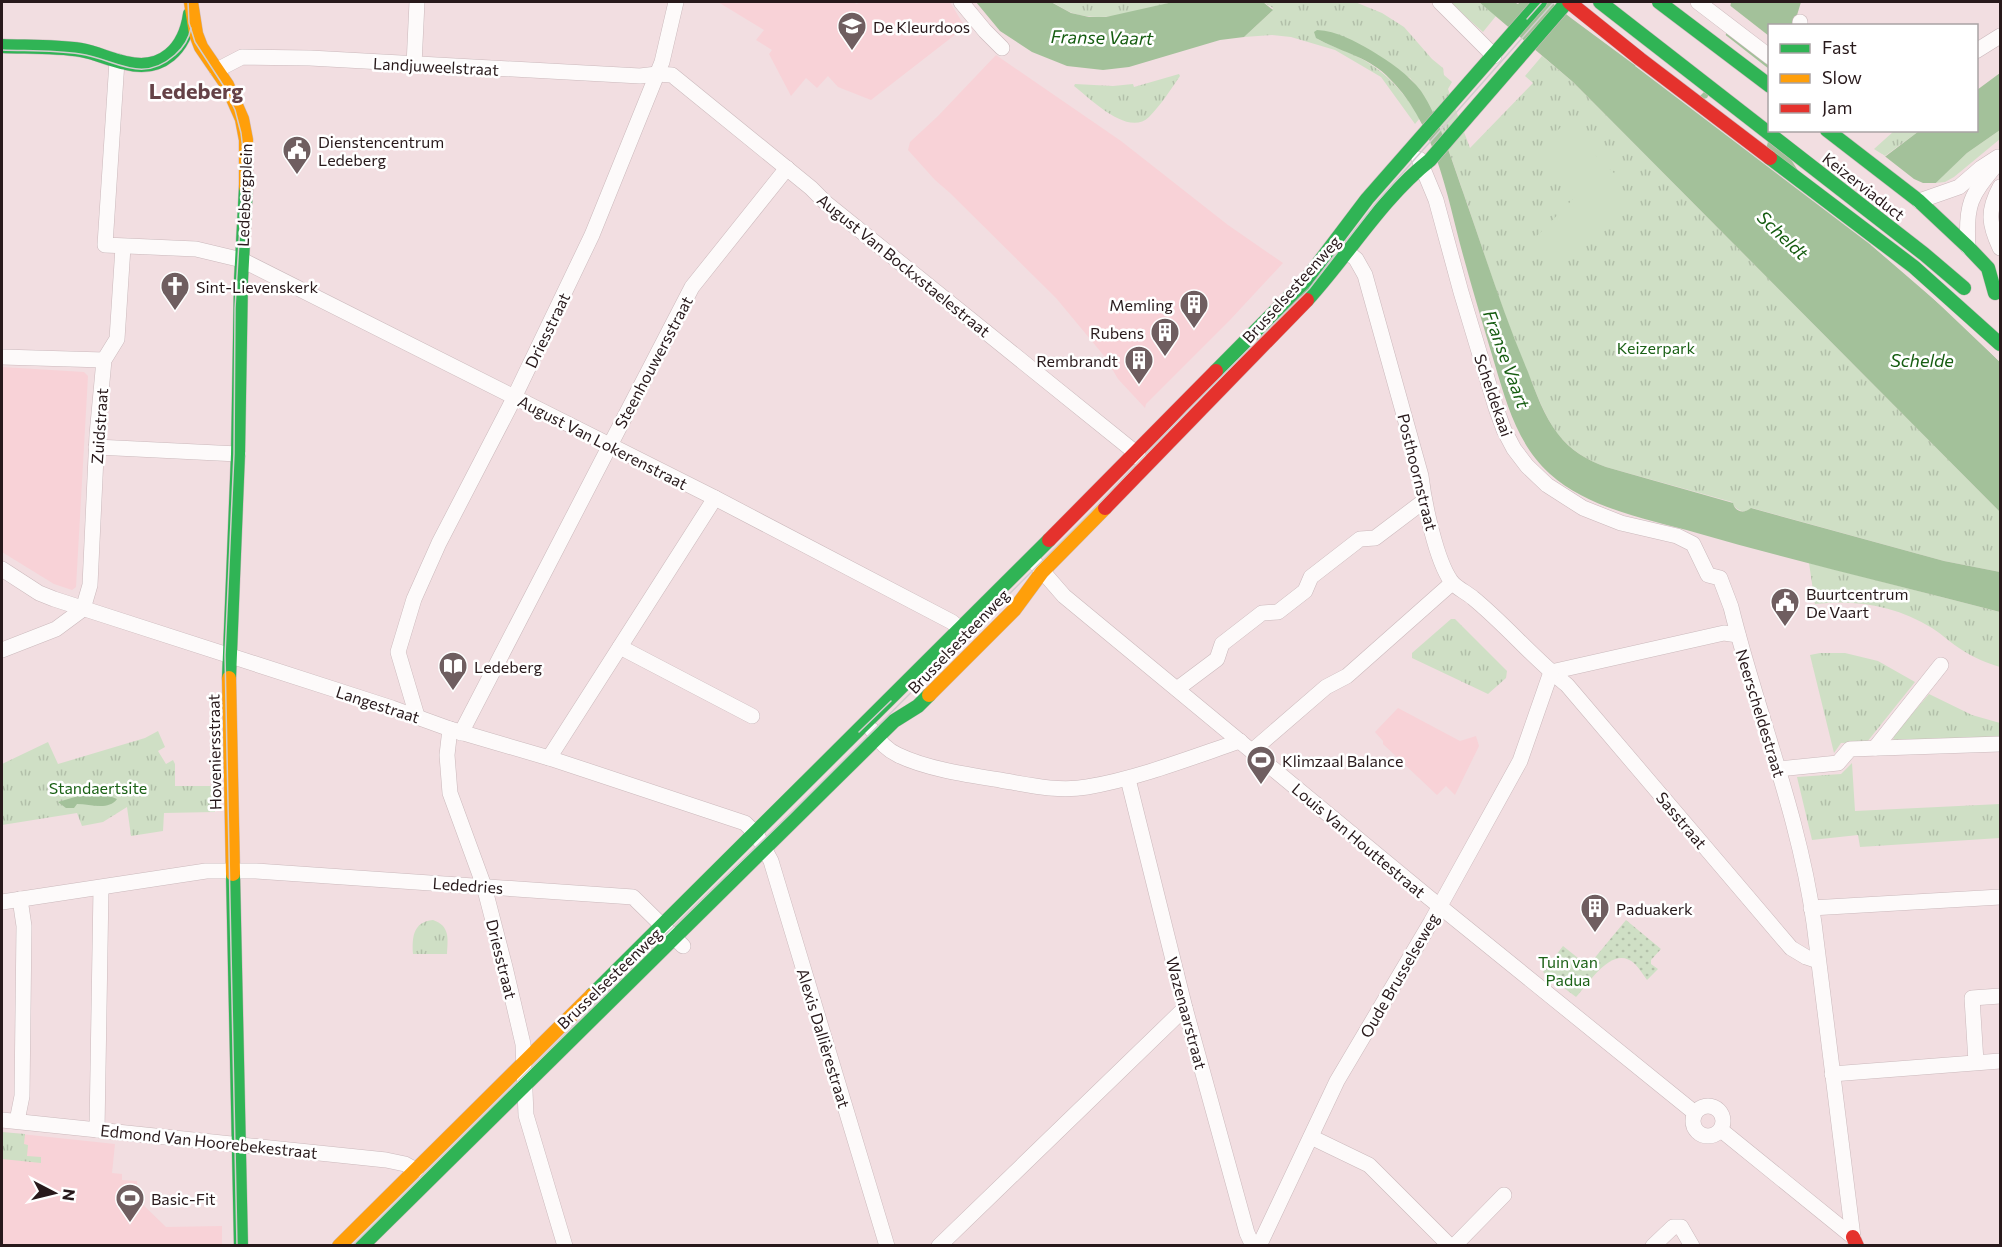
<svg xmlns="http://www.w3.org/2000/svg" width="2002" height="1247" font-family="Commissioner,sans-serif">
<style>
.built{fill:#f8d2d7}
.grass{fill:url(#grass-tufts)}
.garden{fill:url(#garden-dots)}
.pitch{fill:#cfdfc5}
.water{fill:#a3c19a}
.pier{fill:#f2dee1}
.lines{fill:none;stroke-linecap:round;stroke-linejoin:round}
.street-casing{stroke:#cbb9bc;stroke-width:16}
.fast-casing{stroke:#cbb9bc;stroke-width:15}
.slow-casing{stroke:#cbb9bc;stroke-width:15}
.jam-casing{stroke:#cbb9bc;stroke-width:15}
.street{stroke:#fdfafa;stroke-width:15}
.fast{stroke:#30b455;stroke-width:14}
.slow{stroke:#ff9f0a;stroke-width:14}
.jam{stroke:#e5322d;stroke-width:14}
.tram{stroke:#d3cdce;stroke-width:1.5}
.labels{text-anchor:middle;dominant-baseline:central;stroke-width:5;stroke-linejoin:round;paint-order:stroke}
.poi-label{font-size:16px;fill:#28191b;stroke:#fff;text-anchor:start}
.street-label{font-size:16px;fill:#28191b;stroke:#fff}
.park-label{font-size:16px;fill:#1c6217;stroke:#fff}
.water-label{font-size:18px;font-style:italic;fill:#165d11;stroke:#fff}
.district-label{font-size:22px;font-weight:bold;fill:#654247;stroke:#fff}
</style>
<defs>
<pattern id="grass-tufts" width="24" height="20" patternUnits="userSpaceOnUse" patternTransform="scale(1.5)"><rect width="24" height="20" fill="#cfdfc5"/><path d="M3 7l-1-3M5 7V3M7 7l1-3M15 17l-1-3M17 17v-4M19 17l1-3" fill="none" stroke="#b2bfa9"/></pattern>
<pattern id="garden-dots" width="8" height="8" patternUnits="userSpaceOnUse" patternTransform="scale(1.5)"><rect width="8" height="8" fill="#cfdfc5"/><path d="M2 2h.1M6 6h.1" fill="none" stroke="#b2bfa9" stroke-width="1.8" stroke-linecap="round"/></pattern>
</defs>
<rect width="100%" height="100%" fill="#f2dee1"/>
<g class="built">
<polygon points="718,2 855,2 856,4 861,2 950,2 965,27 871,100 838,87 828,76 817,88 806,78 791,96 769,54 772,50 756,40 764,30"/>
<polygon points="996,55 1121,141 1228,225 1283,263 1230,320 1146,404 1145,408 1118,379 1105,357 1056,298 950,193 935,180 908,150 910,142 938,116"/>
<polygon points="2,367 84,372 88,376 76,587 72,590 54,584 2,552"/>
<polygon points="1398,708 1460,741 1476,736 1479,746 1455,795 1446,786 1437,795 1383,744 1383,741 1375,732"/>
<polygon points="2,1132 115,1144 112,1173 122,1174 122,1180 137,1181 138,1200 166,1227 222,1226 222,1245 2,1245"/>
</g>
<g class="grass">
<path d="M 1051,2 L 1173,2 C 1141,10 1105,24 1072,13 C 1065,10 1058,5 1051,2 Z"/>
<path d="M 1263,2 L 1355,2 L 1382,13 L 1404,27 L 1432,59 L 1443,68 L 1444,75 L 1452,82 L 1448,89 L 1470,148 L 1533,83 L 1525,76 L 1542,56 L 1573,82 L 2000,512 L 2000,572 L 1944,561 L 1752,508 C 1744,514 1736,511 1732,502 L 1606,467 C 1587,460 1570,450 1557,433 C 1544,415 1536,392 1527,371 C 1504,316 1486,259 1467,203 C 1452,161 1439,113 1410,78 L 1316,38 C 1328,45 1341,49 1354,55 C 1384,69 1403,91 1420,118 L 1415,124 L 1381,77 L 1335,50 L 1291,37 L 1272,35 L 1244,37 L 1271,12 L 1273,8 Z"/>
<polygon points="1449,2 1479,2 1496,16 1483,32"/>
<path d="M 1179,74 L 1180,76 C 1171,89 1161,105 1149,117 C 1128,137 1092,100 1074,86 L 1075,84 L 1113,86 L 1133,84 L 1134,87 Z"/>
<polygon points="2000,130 2000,139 1954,177 1945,182 1935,183 1967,153"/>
<polygon points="1894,131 1919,131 1885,156 1874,149"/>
<path d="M 1809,563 L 2000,612 L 2000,667 C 1987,663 1974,658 1962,650 C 1952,644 1943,635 1932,628 C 1897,606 1856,599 1815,604 Z"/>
<polygon points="1451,619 1455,619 1507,671 1506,678 1488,694 1412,658 1412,653"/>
<polygon points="1820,653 1845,653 1878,661 1915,682 1867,742 1841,743 1834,753 1810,655"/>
<polygon points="1929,694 1972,715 2000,723 2000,739 1893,741 1894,735"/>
<polygon points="158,731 165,747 158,751 166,764 173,760 175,764 175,786 214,786 215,812 164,813 163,831 131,836 127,807 103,822 82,826 77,813 2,825 2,764 48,742 58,764 145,738"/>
<polygon points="1852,763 1855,811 2000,804 2000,838 1860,847 1858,835 1812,840 1797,777 1841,774"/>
<path d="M 433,920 C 450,926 448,938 447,954 L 413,954 C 412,937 413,922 433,920 Z"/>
<polygon points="2,1132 25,1134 24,1144 28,1145 27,1156 41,1157 41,1163 2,1159"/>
</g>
<path class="garden" d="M 1626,920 L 1661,949 L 1651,960 L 1651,964 L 1658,969 L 1647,980 C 1643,975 1640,969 1635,964 C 1613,943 1590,982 1576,997 L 1543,972 L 1563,946 L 1588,966 Z"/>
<polygon class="pitch" points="1564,124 1619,178 1615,182 1628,195 1562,262 1536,237 1575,197 1533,155"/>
<g class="water">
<polygon points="976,2 1051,2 1071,13 1089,17 1106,17 1173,2 1263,2 1273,10 1244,37 1220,40 1129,67 1103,70 1067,66 1032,52 1000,31"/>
<polygon points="1479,2 1514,2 1518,4 1520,2 1551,2 1571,18 1690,106 1719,77 1731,2 1801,2 1794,25 1770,26 1769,124 1820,206 1919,131 1976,130 1977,90 2000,73 2000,130 1967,153 1871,245 1919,285 2000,362 2000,512 1573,82"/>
<path d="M 1317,30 C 1337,31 1355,41 1372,51 C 1390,62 1408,74 1421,91 C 1438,116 1453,163 1463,192 C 1484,252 1503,313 1528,372 C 1536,393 1544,416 1558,434 C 1570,450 1587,460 1606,467 L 1733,503 C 1735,512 1744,514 1751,508 L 1944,561 L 2000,572 L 2000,612 C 1899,586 1798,562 1697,533 C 1648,519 1589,509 1550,474 C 1518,445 1507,405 1495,365 C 1484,328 1473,292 1463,255 C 1446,192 1435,121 1386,75 C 1366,56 1338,51 1316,38 L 1314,32 Z"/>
<path d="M 92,792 L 107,795 L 117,799 C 108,811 91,804 77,804 L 74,808 L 66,808 L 58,802 Z"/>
</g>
<g class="pier">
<polygon points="1728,4 1769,36 1769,66 1725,31"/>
<polygon points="1723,33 1769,69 1770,130 1771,130 1763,161 1820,203 1882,154 1914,179 1923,183 1939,183 1875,245 1921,283 2000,358 2000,362 1952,315 1871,245 1635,66 1637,64 1690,103 1707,98 1712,89"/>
</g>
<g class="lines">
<g class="street-casing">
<g id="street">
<polyline points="961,2 985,31 1002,48"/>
<polyline points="1440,2 1494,56"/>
<polyline points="1698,2 1770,57"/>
<polyline points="1800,26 1800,22"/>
<polyline points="1976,51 2000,36"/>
<polyline points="117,61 105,245 196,249 242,260 715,498 952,622 960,629"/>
<polyline points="414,65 417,2"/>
<polyline points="217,70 242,57 310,58 640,76 657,74 672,75 811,188 826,203 1131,449 1140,459"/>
<path d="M 1419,159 L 1436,200 L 1461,292 L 1496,408 L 1504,430 L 1514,449 L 1527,466 L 1547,485 L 1583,508 L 1621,523 L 1677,536 L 1693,544 L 1708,575 L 1720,578 L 1731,607 C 1757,713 1799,814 1814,923 L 1853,1237"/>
<path d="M 2000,187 C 1987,211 1989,224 2000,248"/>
<polyline points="1919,201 1959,187 1981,168 1998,157"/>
<path d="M 1341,247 L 1356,259 L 1365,275 L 1421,476 C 1424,502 1436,560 1451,581 C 1456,588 1466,592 1473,598 C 1506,625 1533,658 1567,685 L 1791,948 L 1806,957 L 1818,961"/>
<path d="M 1968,247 C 1965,200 1972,195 2000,160"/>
<polyline points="2,357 104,360"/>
<polyline points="96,447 238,454"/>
<polyline points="1037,565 1064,596 1427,896 1695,1113"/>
<polyline points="2,569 39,593 54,599 392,708 450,729 549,758 745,823 757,835 771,861 887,1246"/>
<polyline points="620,647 752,716"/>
<polyline points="2,650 56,629 83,609 90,585 97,435 104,360 117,339 123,247"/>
<polyline points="1551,672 1724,633 1738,635"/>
<polyline points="1177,689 1217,659 1222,644 1262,613 1278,612 1305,591 1311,577 1360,539 1375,538 1424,501"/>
<polyline points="417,716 398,652 414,599 439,543 510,406 592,235 662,62 676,2"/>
<polyline points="450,729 447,755 450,793 484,886 505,967 523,1044 526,1115 565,1246"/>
<path d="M 872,730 C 878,740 887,750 898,755 C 927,769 968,775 1000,780 C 1029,785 1058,792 1087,787 C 1139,778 1190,758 1240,741"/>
<polyline points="461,733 692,287 787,168"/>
<polyline points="1875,748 1941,665"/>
<polyline points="1252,751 1326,687 1347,676 1452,583"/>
<polyline points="549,758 715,498"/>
<polyline points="1778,769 1838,763 1850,749 2000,744"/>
<polyline points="1128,779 1185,1008 1247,1233 1253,1246"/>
<polyline points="2,902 206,871 256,871 633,897 683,946"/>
<polyline points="1811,908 2000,897"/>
<polyline points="1976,1062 1972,998 2000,996"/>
<polyline points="1832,1074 2000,1061"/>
<circle cx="1708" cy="1121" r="15"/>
<polyline points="2,1120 386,1160 405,1164 416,1170"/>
<polyline points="17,1121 22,1096 24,926 20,899"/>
<polyline points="97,1130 101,888"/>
<polyline points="1721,1130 1853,1237"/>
<polyline points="1311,1137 1369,1165 1450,1246"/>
<polyline points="939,1246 1185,1008"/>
<polyline points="1259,1246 1337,1081 1431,922 1520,761 1551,672"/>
<polyline points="1454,1246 1504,1195"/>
<polyline points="1653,1246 1673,1227 1681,1227 1692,1246"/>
</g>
</g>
<g class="fast-casing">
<g id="fast">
<polyline points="1600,2 1924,254 1964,288"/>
<polyline points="1659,2 1770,86"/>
<path d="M 2,46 C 28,47 55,46 81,50 C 97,53 111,60 126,63 C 162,72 185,49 190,14"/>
<polyline points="1827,130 1919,201 1968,247 1988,268 1995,293"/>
<polyline points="1770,158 1914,267 2000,344"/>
<path d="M 1307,300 C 1349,254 1381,199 1430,160 L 1567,2"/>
<polyline points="1216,371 1305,281 1367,199 1540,2"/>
<polyline points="229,678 238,454 241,280 246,187"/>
<polyline points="233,874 241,1246"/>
<polyline points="592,995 1049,540"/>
<polyline points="362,1246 894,721 918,706 929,695"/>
</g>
</g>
<g class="slow-casing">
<g id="slow">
<polyline points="191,2 196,34 201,47 227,85 242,119 246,140 246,187"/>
<polyline points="229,678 233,874"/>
<polyline points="929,695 1014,610 1042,572 1105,508"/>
<polyline points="339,1246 592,995"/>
</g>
</g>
<g class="jam-casing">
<g id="jam">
<polyline points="1569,2 1640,59 1770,158"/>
<polyline points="1105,508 1307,300"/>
<polyline points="1049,540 1216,371"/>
<polyline points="1853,1237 1857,1246"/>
</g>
</g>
<use href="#street" class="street"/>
<use href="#fast" class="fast"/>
<use href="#slow" class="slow"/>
<use href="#jam" class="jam"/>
<g class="tram">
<polyline points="188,2 189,23 195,42 223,85 235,110 241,133 244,159 235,308 234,454 225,655 237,1246"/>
<polyline points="1527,19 1542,2"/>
<path d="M 2,50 C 27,51 54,50 80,54 C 116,59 141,85 175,55 C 183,48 189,39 191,28"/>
<polyline points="859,732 891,701"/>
<polyline points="352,1246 668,932 790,814 1091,512 1187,411 1309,289 1375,204 1554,2"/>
</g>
</g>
<defs>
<g id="school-pin" transform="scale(1.5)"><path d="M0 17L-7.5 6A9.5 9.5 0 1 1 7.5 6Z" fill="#6f5e60" stroke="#fff"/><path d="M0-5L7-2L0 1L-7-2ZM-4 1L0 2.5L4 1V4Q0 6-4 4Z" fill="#fff"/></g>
<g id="civic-pin" transform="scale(1.5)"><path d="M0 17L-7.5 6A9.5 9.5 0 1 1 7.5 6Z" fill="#6f5e60" stroke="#fff"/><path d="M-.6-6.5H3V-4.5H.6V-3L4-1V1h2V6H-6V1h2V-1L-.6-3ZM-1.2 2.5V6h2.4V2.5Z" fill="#fff"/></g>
<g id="church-pin" transform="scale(1.5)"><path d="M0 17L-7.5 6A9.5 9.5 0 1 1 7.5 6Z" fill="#6f5e60" stroke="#fff"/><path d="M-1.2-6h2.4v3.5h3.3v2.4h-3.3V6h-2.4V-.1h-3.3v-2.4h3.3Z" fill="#fff"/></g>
<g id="building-pin" transform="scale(1.5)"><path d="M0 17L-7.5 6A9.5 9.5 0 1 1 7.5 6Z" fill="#6f5e60" stroke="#fff"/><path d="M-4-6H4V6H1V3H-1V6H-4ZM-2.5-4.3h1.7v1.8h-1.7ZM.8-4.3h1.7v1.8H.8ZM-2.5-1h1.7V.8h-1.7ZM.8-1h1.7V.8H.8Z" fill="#fff"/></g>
<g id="library-pin" transform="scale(1.5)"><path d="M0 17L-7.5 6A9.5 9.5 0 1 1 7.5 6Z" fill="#6f5e60" stroke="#fff"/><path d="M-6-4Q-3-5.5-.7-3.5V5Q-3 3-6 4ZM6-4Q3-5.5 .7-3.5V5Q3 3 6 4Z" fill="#fff"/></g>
<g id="stadium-pin" transform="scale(1.5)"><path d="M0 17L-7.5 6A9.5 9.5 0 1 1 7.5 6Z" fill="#6f5e60" stroke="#fff"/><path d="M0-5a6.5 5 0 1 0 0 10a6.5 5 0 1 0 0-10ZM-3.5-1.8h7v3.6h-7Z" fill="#fff"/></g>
</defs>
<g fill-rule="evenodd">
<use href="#school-pin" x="852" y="26"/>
<use href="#civic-pin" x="297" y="150"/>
<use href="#church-pin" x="175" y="286"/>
<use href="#building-pin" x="1194" y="304"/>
<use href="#building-pin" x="1165" y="332"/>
<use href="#building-pin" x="1139" y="360"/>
<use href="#civic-pin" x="1785" y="602"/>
<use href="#library-pin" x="453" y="666"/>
<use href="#stadium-pin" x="1261" y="760"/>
<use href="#building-pin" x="1595" y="908"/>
<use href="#stadium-pin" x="130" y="1198"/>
</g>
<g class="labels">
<g class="poi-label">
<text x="873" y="26">De Kleurdoos</text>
<text x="318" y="141">Dienstencentrum<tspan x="318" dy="18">Ledeberg</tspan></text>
<text x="196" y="286">Sint-Lievenskerk</text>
<text x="1173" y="304" text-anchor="end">Memling</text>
<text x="1144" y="332" text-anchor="end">Rubens</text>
<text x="1118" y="360" text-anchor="end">Rembrandt</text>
<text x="1806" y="593">Buurtcentrum<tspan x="1806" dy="18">De Vaart</tspan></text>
<text x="474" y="666">Ledeberg</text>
<text x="1282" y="760">Klimzaal Balance</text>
<text x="1616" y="908">Paduakerk</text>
<text x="151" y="1198">Basic-Fit</text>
</g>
<g class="street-label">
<text transform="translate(436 66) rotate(3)">Landjuweelstraat</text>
<text transform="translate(1864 186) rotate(38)">Keizerviaduct</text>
<text transform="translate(244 195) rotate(-88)">Ledebergplein</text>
<text transform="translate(904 265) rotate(39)">August Van Bockxstaelestraat</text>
<text transform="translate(1291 289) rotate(-48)">Brusselsesteenweg</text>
<text transform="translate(547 330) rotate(-64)">Driesstraat</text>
<text transform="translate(653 362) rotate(-62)">Steenhouwersstraat</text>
<text transform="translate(1494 395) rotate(71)">Scheldekaai</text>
<text transform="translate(99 426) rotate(-86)">Zuidstraat</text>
<text transform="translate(603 442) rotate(27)">August Van Lokerenstraat</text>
<text transform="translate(1418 472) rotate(76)">Posthoornstraat</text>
<text transform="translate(958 641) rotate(-46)">Brusselsesteenweg</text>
<text transform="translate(378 704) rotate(18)">Langestraat</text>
<text transform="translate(1761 713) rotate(73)">Neerscheldestraat</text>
<text transform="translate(214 752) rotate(-91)">Hoveniersstraat</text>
<text transform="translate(1682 820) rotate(50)">Sasstraat</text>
<text transform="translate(1359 840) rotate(40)">Louis Van Houttestraat</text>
<text transform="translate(468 885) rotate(4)">Lededries</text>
<text transform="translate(502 959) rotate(76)">Driesstraat</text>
<text transform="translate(1399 975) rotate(-60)">Oude Brusselseweg</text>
<text transform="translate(609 978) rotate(-44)">Brusselsesteenweg</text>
<text transform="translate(1187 1013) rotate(75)">Wazenaarstraat</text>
<text transform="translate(824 1038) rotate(73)">Alexis Dallièrestraat</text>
<text transform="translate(209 1141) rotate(6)">Edmond Van Hoorebekestraat</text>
</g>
<g class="park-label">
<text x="1656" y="347">Keizerpark</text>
<text x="98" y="787">Standaertsite</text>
<text x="1568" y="961">Tuin van<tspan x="1568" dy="18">Padua</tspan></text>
</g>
<g class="water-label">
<text transform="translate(1102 37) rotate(1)">Franse Vaart</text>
<text transform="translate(1783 235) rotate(43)">Scheldt</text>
<text transform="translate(1507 359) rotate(70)">Franse Vaart</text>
<text x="1922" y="360">Schelde</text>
</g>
<g class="district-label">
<text x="196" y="90">Ledeberg</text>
</g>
</g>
<rect width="2002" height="1247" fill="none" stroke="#28191b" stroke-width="6"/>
<rect x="1768" y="24" width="210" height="108" fill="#ffffff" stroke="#a9a3a4" stroke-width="1.5"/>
<rect x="1780" y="44" width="30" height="9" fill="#30b455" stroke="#a9a3a4" stroke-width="1.5"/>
<text x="1822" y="54" font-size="18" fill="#28191b">Fast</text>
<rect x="1780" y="74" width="30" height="9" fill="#ff9f0a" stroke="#a9a3a4" stroke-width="1.5"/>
<text x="1822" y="84" font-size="18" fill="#28191b">Slow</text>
<rect x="1780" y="104" width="30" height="9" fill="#e5322d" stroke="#a9a3a4" stroke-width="1.5"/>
<text x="1822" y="114" font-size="18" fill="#28191b">Jam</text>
<g transform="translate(54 1193) rotate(97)" stroke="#ffffff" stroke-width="4.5" paint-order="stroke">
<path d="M0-4.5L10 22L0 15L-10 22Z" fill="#28191b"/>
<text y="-9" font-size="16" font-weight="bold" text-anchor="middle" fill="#28191b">N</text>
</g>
</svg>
